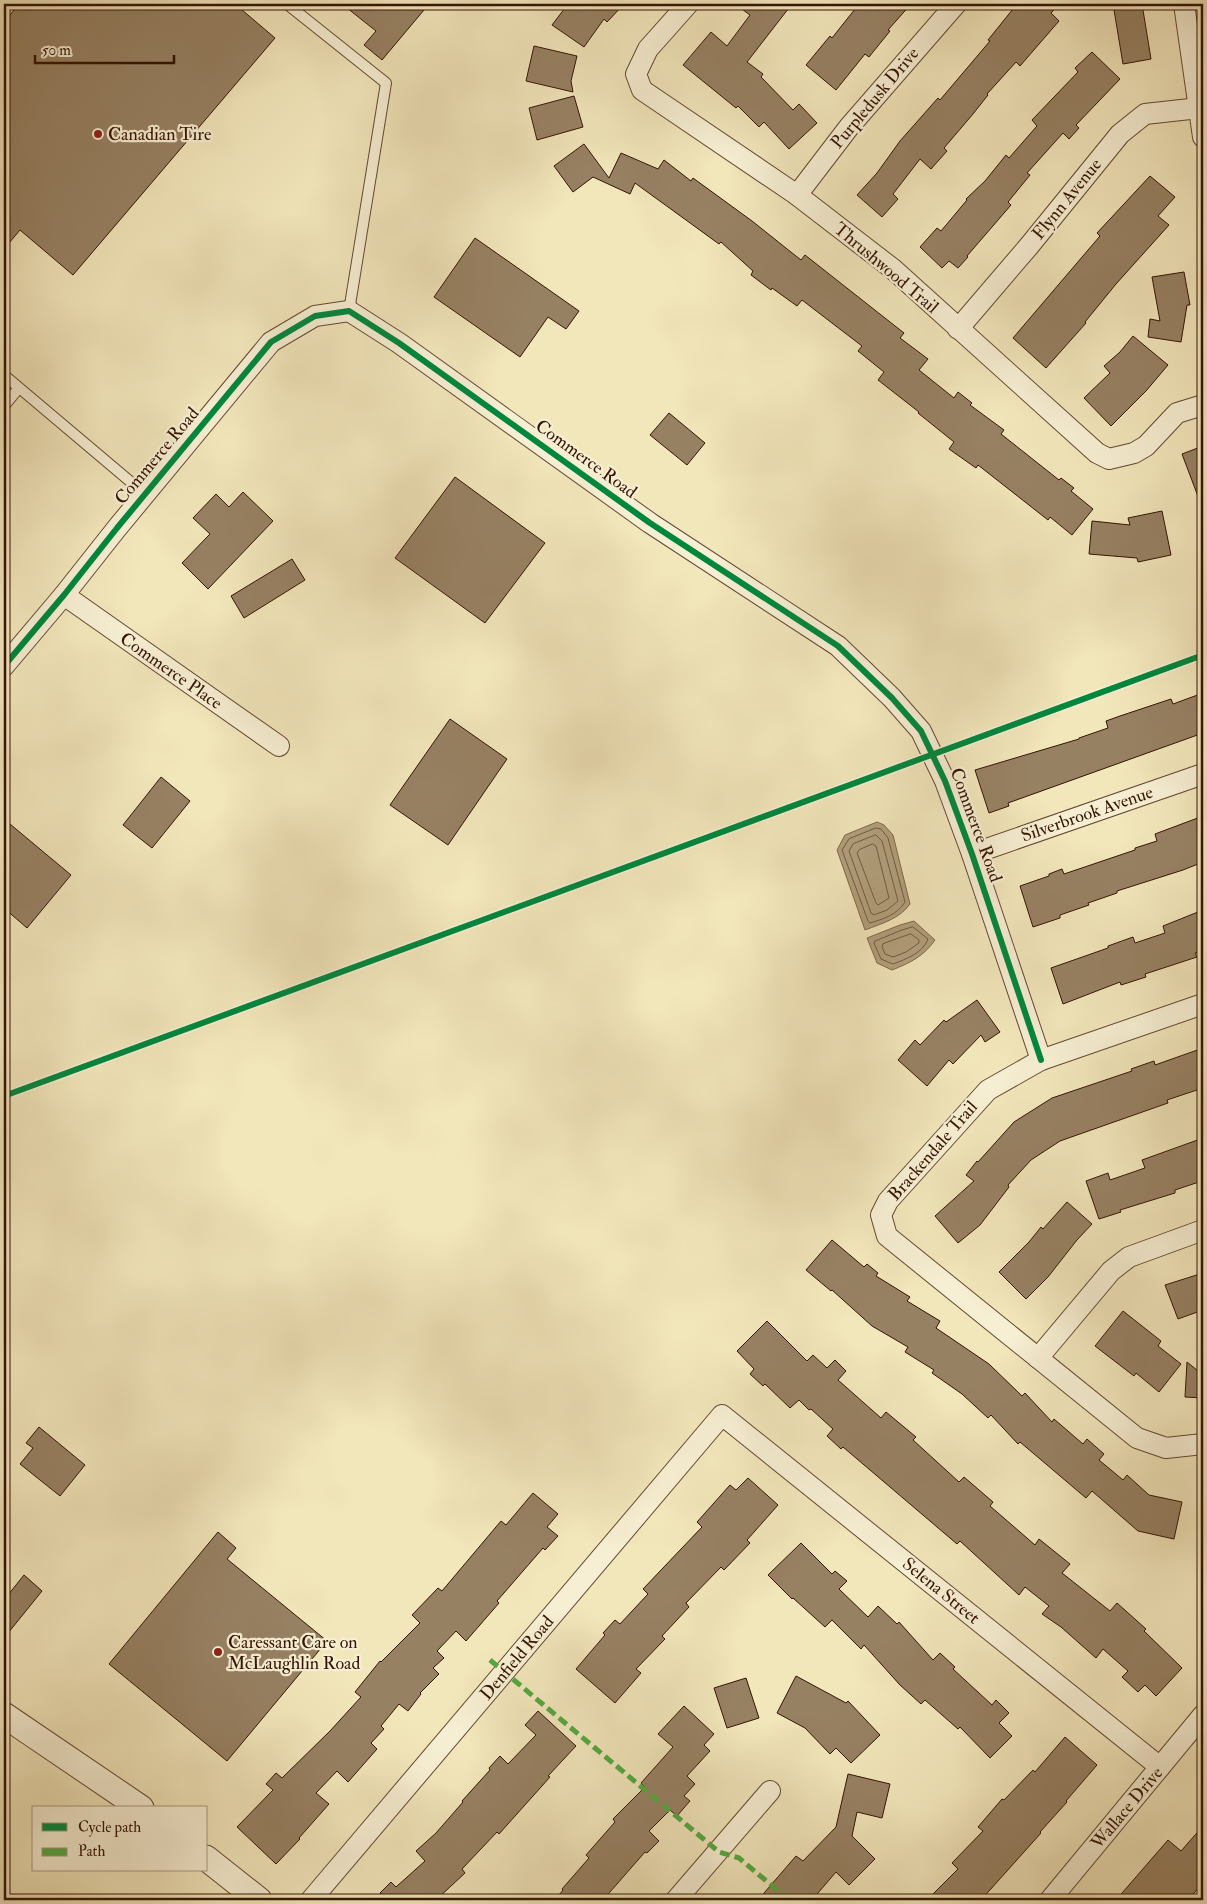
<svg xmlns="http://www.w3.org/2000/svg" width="1207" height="1904" font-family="'IM FELL Double Pica',serif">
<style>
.water{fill:#b19f7c;stroke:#7f674c}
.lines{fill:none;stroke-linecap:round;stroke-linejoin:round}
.shore{stroke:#725a40;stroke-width:1}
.building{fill:#978163;stroke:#341403}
.service-casing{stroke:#644831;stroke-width:12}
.minor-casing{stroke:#644831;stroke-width:22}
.tertiary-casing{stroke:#644831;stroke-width:27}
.service{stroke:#f7efd3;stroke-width:10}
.minor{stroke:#f7efd3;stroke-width:20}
.tertiary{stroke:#f7efd3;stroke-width:25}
.quiet{stroke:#54a840;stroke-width:5;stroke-dasharray:10 5;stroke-linecap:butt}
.cycleway-casing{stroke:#f7efd3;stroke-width:9}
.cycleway{stroke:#00873e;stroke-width:6}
.poi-dot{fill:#8f2418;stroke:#f7efd3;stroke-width:2}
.labels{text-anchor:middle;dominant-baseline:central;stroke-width:4.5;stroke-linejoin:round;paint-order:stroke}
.street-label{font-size:18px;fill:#341403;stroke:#f7efd3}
.poi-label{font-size:18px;fill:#341403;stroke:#f7efd3;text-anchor:start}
</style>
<rect width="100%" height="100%" fill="#f2e6bb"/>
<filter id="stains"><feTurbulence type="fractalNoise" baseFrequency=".004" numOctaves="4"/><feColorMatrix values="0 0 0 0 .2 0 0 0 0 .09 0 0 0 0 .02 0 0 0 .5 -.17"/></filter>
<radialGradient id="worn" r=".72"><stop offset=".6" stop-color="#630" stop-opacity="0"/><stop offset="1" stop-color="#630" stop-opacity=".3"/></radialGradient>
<g class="water">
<path d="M 877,822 L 884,825 L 893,835 L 910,904 C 899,919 883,923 865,930 L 837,850 L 845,835 Z"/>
<path d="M 914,921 L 935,940 C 924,956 910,963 892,970 L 877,963 L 867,938 L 900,925 Z"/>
</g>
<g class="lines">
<g class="shore">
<path d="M 876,828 L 881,829 L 888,838 L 905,902 C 897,915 883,919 870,923 L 868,921 L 842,850 L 849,839 Z"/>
<polygon points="876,835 882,841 898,901 887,910 874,915 871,913 849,851 853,844"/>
<polygon points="873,844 876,846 889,898 878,905 876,903 857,853 859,850"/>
<path d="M 913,927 L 928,939 C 923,953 906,959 893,964 L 881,959 L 874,943 L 875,941 L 902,930 Z"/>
<polygon points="911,934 919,940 919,943 906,952 893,957 885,954 882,947 883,944"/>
</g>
</g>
<g class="building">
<polygon points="19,4 235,4 275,38 73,275 20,230 4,249 4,22"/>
<polygon points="342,4 429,4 382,60 364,45 376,31"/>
<polygon points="568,4 624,4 607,22 604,19 584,47 552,25"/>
<polygon points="735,4 792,4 747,62 763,74 761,77 793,110 799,104 817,123 789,149 764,122 759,127 738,106 736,108 683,65 711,32 727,46 750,15"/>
<polygon points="859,4 911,4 888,30 890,31 869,57 865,54 836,90 806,65 830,36 832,38"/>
<polygon points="1017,4 1059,4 1051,13 1059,21 1020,66 1016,62 987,94 988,95 973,114 944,148 947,151 931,169 920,159 893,194 898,199 882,217 857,195 877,173 900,141 938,98 940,100 990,41 988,40"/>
<polygon points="1113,4 1142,4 1151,59 1123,64"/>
<polygon points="534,46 577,56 571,81 573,92 526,81"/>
<polygon points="1092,52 1120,79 1076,125 1079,128 1069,139 1063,133 1027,173 1030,175 1008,202 1011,205 967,256 968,257 958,268 949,261 942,268 920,247 937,228 941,231 967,200 966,199 985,181 1006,155 1009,158 1037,126 1032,120 1078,72 1075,68"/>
<polygon points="574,96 583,127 537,140 529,108"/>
<polygon points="584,144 609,178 621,153 658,169 664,160 691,181 693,178 752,221 801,260 805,255 904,333 900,338 928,359 919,370 954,398 958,392 972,403 970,405 1004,430 1001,434 1059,480 1061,478 1074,488 1071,491 1093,509 1072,535 1050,517 1048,520 978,465 976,468 949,449 954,442 918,413 919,412 878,380 884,372 858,351 862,346 802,300 797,306 772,288 771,290 751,275 753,271 721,242 719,244 635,183 630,194 593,177 573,192 554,166"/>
<polygon points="1150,176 1175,197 1158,216 1169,225 1116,284 1085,322 1086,323 1046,368 1013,338 1100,236 1097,233"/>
<polygon points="475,238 579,311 566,329 548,317 520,357 434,297"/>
<polygon points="1184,272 1190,305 1187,305 1181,342 1148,337 1150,319 1160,321 1152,277"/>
<polygon points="1133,336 1168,365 1146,391 1111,426 1084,398 1110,373 1104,366 1120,352"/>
<polygon points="669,413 705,443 687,465 650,435"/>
<polygon points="1203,446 1203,507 1202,507 1182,454"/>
<polygon points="455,477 545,543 485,623 395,558"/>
<polygon points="243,492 273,521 208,589 182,563 210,534 193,518 216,494 229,507"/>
<polygon points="1162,511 1171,555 1138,562 1137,558 1089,554 1092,521 1130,525 1128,518"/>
<polygon points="292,559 305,580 244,618 231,596"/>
<polygon points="1203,693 1203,733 1008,803 1009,806 989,813 975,770 1079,739 1079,738 1108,728 1106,721 1120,716 1171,699 1173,704"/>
<polygon points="450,719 507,759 448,845 390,805"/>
<polygon points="161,777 190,801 152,848 123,825"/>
<polygon points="1203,816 1203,862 1183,870 1117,891 1117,893 1088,903 1089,905 1060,915 1060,918 1033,927 1020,886 1049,876 1049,874 1062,869 1064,874 1135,850 1135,848 1157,841 1155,834"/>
<polygon points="4,819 71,875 27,928 4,908"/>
<polygon points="1203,910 1203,955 1201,955 1199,952 1195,953 1197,957 1145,974 1146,977 1121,985 1120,982 1063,1004 1051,968 1108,948 1108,946 1133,937 1135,943 1165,933 1163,926"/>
<polygon points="977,1000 1000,1032 985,1042 981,1035 953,1064 949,1060 927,1086 898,1060 915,1040 920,1045 944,1020 946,1022"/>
<polygon points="1203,1048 1203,1083 1199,1085 1200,1089 1167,1100 1168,1103 1060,1141 1031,1160 1008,1185 1009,1187 980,1225 958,1243 935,1216 974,1181 966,1175 977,1161 978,1162 1014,1122 1052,1098 1132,1071 1131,1069 1154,1061 1155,1065"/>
<polygon points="1203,1138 1203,1177 1198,1179 1199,1182 1175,1190 1175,1193 1120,1210 1121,1212 1099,1219 1086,1181 1108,1173 1110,1180 1145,1168 1142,1160"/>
<polygon points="1067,1202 1092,1224 1077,1240 1048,1277 1026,1299 999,1272 1029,1242 1041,1227 1043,1229"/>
<polygon points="832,1240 864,1267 867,1264 878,1273 876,1276 910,1297 907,1301 940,1321 936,1328 989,1364 1022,1396 1025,1393 1052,1422 1054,1419 1083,1444 1087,1439 1104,1454 1099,1460 1123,1480 1127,1475 1149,1495 1182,1502 1174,1539 1138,1531 1092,1491 1086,1498 1020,1442 1018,1444 991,1415 988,1418 962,1394 932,1373 934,1370 905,1352 908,1347 872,1326 832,1290 831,1291 806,1270"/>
<polygon points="1203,1273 1203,1310 1178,1319 1165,1285"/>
<polygon points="1123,1311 1161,1341 1158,1346 1181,1364 1159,1392 1136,1373 1134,1376 1095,1346"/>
<polygon points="767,1321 807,1361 813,1355 827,1368 835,1360 846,1371 838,1380 881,1418 886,1412 916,1437 913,1440 959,1482 964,1477 993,1502 990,1506 1035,1545 1039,1539 1070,1564 1062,1573 1110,1611 1117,1603 1146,1629 1144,1631 1182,1668 1156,1696 1145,1685 1138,1692 1122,1677 1128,1671 1103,1649 1096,1658 1061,1627 1042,1614 1049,1606 1025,1587 1019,1595 960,1541 957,1544 843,1447 841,1449 827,1436 833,1429 811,1409 809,1410 799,1400 790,1408 765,1384 763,1386 750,1374 754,1369 737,1351"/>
<polygon points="1187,1362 1203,1375 1203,1398 1185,1397"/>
<polygon points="39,1427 85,1465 60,1496 20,1464 33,1448 26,1443"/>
<polygon points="748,1478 778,1505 747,1540 750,1543 724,1570 721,1567 686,1603 689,1607 662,1636 665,1639 636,1669 641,1673 615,1703 576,1669 605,1635 603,1633 615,1620 620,1624 648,1594 643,1589 702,1527 697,1522 730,1485 736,1490"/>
<polygon points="533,1493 558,1514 547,1527 558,1536 545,1550 543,1548 497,1601 499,1603 466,1641 456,1631 437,1651 444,1658 433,1668 439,1674 420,1693 421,1694 408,1711 399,1704 381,1726 384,1729 371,1743 377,1749 348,1782 337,1771 316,1793 329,1804 299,1838 300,1839 276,1864 237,1827 273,1790 266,1784 276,1773 282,1778 330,1731 361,1697 355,1692 380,1661 381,1662 420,1623 412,1615 438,1588 442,1591 501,1521 506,1525"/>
<polygon points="218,1532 236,1548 227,1559 327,1641 227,1761 109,1664"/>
<polygon points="801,1543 832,1574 835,1571 847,1581 839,1589 868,1617 878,1606 897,1624 899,1622 933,1660 940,1653 955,1667 953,1669 992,1705 996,1700 1009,1713 999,1723 1012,1736 990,1758 960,1727 958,1729 925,1700 921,1704 900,1685 864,1645 861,1649 832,1620 825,1627 793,1598 792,1599 768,1575"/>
<polygon points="24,1575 42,1591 4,1638 4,1600"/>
<polygon points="796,1676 846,1703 848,1701 880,1735 851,1763 836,1748 830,1754 805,1728 777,1713"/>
<polygon points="746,1678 759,1718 727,1728 714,1688"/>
<polygon points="684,1706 714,1734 704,1745 710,1751 687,1776 695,1784 684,1796 690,1801 677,1816 670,1810 649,1831 659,1841 647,1853 645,1852 603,1900 555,1900 563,1890 562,1889 589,1858 586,1855 615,1822 613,1819 645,1787 641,1783 673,1747 658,1734"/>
<polygon points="538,1711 576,1746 548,1776 550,1777 499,1834 497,1832 462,1869 465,1873 436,1900 381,1900 385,1897 380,1893 391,1882 396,1887 425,1861 416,1851 436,1833 463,1802 462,1801 490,1770 489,1768 500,1756 508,1764 536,1735 525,1725"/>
<polygon points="1065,1737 1097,1765 1066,1801 1067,1802 1040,1832 1041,1833 981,1900 927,1900 958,1869 952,1863 983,1831 978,1827 1002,1799 1004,1800 1033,1770 1035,1772"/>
<polygon points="848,1774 890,1784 882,1818 857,1812 852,1836 875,1859 849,1885 836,1872 812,1900 758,1900 796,1856 803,1861 836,1827"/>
<polygon points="1203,1826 1203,1883 1188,1900 1116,1900 1168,1840 1181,1851"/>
</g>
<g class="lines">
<g class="service-casing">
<g id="service">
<polyline points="287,4 386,83 349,311"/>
<polyline points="4,375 145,494"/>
<polyline points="4,406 19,388"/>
</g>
</g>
<g class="minor-casing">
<g id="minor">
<polyline points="688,4 648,49 636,74 642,90 797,195 893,269 1097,453 1109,459 1134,453 1146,446 1177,413 1203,405"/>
<polyline points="1184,4 1203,137"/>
<polyline points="797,195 849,127 956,4"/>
<polyline points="958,329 1029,246 1120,134 1145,114 1199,108"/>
<polyline points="64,595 279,746"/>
<polyline points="4,666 64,595 117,528 271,342 315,316 349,311 399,343 650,523 838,646 892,698 921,731 945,781 972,854 1041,1060"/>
<polyline points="972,854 1203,774"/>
<polyline points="1203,1004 1041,1060 988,1090 888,1201 881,1215 887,1236 1137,1438 1166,1448 1203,1444"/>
<polyline points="1038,1358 1111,1271 1129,1257 1203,1230"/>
<polyline points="311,1900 722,1415 1160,1767"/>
<polyline points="676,1900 770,1791"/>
<polyline points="1050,1900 1203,1715"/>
</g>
</g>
<g class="tertiary-casing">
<g id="tertiary">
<polyline points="4,1715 141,1808"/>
<polyline points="206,1858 259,1900"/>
</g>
</g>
<use href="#service" class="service"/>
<use href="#minor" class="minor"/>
<use href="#tertiary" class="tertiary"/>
<polyline class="quiet" points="490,1660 719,1852 739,1858 789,1900"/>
<g class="cycleway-casing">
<g id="cycleway">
<polyline points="4,666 64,595 117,528 271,342 315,316 349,311 399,343 650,523 838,646 892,698 921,731 945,781 972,854 1041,1060"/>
<polyline points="4,1096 1203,655"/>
</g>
</g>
<use href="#cycleway" class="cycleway"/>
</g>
<g class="poi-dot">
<circle cx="98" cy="134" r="5"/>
<circle cx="218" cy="1652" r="5"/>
</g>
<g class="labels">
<g class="street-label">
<text transform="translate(875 98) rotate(-50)">Purpledusk Drive</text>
<text transform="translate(1067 199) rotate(-51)">Flynn Avenue</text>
<text transform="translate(886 268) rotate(40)">Thrushwood Trail</text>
<text transform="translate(157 456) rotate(-50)">Commerce Road</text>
<text transform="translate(586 459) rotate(36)">Commerce Road</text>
<text transform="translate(171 671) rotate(35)">Commerce Place</text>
<text transform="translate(1087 814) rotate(-19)">Silverbrook Avenue</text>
<text transform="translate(976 825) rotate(70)">Commerce Road</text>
<text transform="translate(933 1151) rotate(-49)">Brackendale Trail</text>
<text transform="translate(941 1591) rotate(39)">Selena Street</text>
<text transform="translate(517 1658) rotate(-50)">Denfield Road</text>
<text transform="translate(1127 1808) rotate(-50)">Wallace Drive</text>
</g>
<g class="poi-label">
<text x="108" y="134">Canadian Tire</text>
<text x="228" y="1642">Caressant Care on<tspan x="228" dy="21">McLaughlin Road</tspan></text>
</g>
</g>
<rect width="1207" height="1904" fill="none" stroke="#f2e6bb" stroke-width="20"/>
<rect x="5" y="5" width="1197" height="1894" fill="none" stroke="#341403" stroke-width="2.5"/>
<rect x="10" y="10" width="1187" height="1884" fill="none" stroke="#341403"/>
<rect x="32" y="1806" width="175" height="65" fill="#f7efd3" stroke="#a99780"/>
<rect x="42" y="1823" width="25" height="8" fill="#00873e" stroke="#a99780"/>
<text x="78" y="1832" font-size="15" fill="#341403">Cycle path</text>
<rect x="42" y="1848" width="25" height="8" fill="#54a840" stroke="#a99780"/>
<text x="78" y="1856" font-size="15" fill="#341403">Path</text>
<path d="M35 55v8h139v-8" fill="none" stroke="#341403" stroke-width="2.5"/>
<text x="42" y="55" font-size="15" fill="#341403" stroke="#f7efd3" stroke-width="4" paint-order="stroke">50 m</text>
<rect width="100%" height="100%" filter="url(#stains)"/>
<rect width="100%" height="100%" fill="url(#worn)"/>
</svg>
